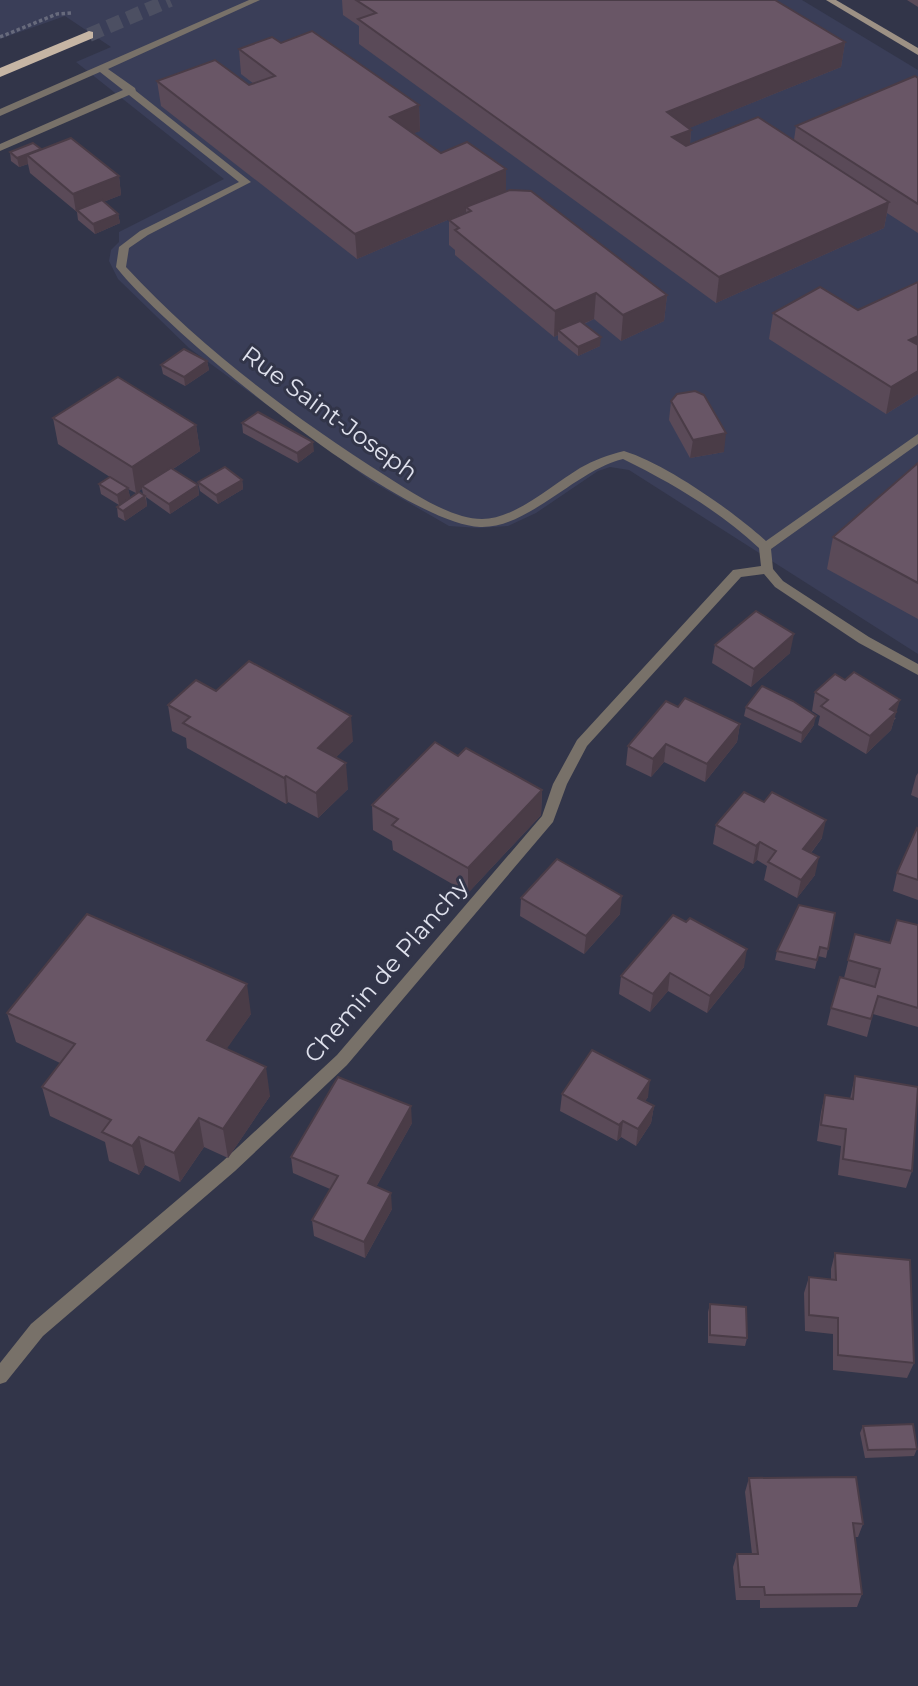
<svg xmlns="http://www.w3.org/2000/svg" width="918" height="1686" font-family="Montserrat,sans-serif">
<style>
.built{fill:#3a3e58}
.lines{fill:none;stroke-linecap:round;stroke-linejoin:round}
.trunk-tunnel{stroke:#4c4f62;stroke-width:14;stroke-dasharray:14 7;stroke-linecap:butt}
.path{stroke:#676a7c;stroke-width:3.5;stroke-dasharray:3.5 2.5;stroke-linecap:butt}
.minor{fill:#787169;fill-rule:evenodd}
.secondary{fill:#9d9185;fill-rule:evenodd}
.trunk{fill:#c6b5a4;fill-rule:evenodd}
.wall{fill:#5a4a58}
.shaded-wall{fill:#4a3c47}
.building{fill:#695666;stroke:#4a3c47;stroke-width:2}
.labels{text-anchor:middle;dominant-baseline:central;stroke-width:6;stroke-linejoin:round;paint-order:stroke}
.street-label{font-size:24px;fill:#dfe1ed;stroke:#323549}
</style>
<rect width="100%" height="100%" fill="#323549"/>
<polygon class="built" points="0,0 802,0 918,70 918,654 629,470 610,467 598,471 536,513 508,526 479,528 449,526 371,481 189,348 118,279 109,261 111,250 119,242 119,232 224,179 76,62 111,47 65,16 0,39"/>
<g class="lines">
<polyline class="trunk-tunnel" points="89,35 170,0"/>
<polyline class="path" points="0,37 57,14 71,13"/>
<path class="minor" d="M 249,0 L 260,0 L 108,69 L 135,88 L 136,91 L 251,182 L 148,235 L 129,248 L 126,267 C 201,348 293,417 386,476 C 411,492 451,519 482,519 C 515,519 552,485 580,468 C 594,460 608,455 624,451 C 666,464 733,511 766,541 L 918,434 L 918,444 L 771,549 L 773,569 L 783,581 L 869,637 L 918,664 L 918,675 L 859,643 L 775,587 L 764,574 L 741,577 L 587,746 L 567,784 L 553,822 L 347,1065 L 235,1171 L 43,1336 L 6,1382 L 0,1384 L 0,1363 L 31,1324 L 223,1161 L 337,1055 L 542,816 L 553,784 L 577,740 L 733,570 L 761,566 L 759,548 C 719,511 672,483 623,459 C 576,470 528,529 480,527 C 399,523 168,333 116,267 L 119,247 L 140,231 L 239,182 L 129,95 L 0,151 L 0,144 L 123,90 L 100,72 L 0,116 L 0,109 Z"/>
<polygon class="secondary" points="826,0 836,0 918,48 918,55"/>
<polygon class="trunk" points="89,31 93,32 93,38 0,77 0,68"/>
</g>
<g class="wall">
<polygon points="342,0 775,0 845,42 841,67 689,128 691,130 690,145 794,140 796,126 918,78 918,233 887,213 884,228 716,303 359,44 359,26 343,15"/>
<polygon points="907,0 918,0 918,7"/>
<polygon points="281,43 419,105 420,131 413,133 441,153 506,192 667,295 664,321 621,341 594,319 584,324 600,346 578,356 558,340 558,335 554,337 455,255 455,250 449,245 449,220 466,213 466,212 357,259 161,106 157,81 249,85 254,84 241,74 239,49"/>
<polygon points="41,149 119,176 121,195 103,202 118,214 120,223 95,234 78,220 77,212 30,173 28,164 19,167 11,161 10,152"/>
<polygon points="918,282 918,394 886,414 769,339 773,313 858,310"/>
<polygon points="207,361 209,370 185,386 163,374 161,365"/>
<polygon points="671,401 724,452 690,458 669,420"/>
<polygon points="53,418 196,425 200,451 173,469 198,485 199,495 170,514 146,497 147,506 125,521 118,517 117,507 143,494 142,489 136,493 128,489 130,497 119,505 101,494 99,484 110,477 58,444"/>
<polygon points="242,423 314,451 298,463 243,433"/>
<polygon points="918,463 918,619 827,569 833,537"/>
<polygon points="242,480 243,489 218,504 200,491 198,482"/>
<polygon points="715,645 790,653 751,687 712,663"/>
<polygon points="216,691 353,741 336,757 348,789 318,818 288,802 286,804 187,748 186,738 172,731 168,705"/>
<polygon points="815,692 896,718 894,720 891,730 866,754 818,725 820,716 812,711"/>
<polygon points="678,707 740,724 737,742 705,782 664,762 651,777 626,765 628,746"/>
<polygon points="746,707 814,725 801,743 744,716"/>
<polygon points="458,756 542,790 541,815 468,893 393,850 392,841 373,830 372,805"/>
<polygon points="918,773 918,798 911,795 916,776"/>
<polygon points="764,802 822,838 811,853 815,875 797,898 764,880 767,866 757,860 753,864 713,844 716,825"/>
<polygon points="918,829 918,900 893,891 897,873"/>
<polygon points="521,898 620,914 584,954 520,916"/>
<polygon points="835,913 826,958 818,956 815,969 775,960 777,951"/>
<polygon points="686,922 744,967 707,1013 668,991 650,1012 619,994 621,976"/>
<polygon points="918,925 918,1027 873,1014 867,1037 827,1025 831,1008 844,978 855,934 890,943"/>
<polygon points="7,1013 251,1014 226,1049 270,1096 228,1158 204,1147 180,1182 145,1165 139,1175 109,1161 105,1142 50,1116 42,1087 60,1063 16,1042"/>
<polygon points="855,1076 912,1171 906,1188 838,1175 841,1146 817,1141 821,1112 825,1095 850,1099"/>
<polygon points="562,1094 648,1097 645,1101 654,1106 651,1123 636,1146 621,1137 617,1141 560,1111"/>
<polygon points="412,1123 376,1187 392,1209 365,1258 314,1236 312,1220 330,1189 293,1173 291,1157"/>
<polygon points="835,1253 914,1363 907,1378 833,1370 833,1334 805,1331 804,1293 809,1277 831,1280 831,1269"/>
<polygon points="710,1304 747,1338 745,1346 708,1343 708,1312"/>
<polygon points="863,1426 917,1449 914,1456 865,1458 860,1433"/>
<polygon points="749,1478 863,1524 858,1537 854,1537 862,1594 857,1607 760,1608 760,1600 736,1600 733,1567 737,1554 752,1554 745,1492"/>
</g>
<g class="shaded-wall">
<polygon points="845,42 841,67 665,138 667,112"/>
<polygon points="419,105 420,131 391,142 390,117"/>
<polygon points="691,130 689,155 672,137"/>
<polygon points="41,149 27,155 28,164 19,167 17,158"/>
<polygon points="506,169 506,194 466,207 466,212 357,259 355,234"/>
<polygon points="119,176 121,195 78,212 77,210 76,212 73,194"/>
<polygon points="889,202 884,228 716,303 719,277"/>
<polygon points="118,214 120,223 95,234 93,224"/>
<polygon points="596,293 594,319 562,333 558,330 558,335 554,337 555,311"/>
<polygon points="667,295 664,321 621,341 623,315"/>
<polygon points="918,336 918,360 909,340"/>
<polygon points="601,337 600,346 578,356 578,347"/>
<polygon points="207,361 209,370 185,386 184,377"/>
<polygon points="918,371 918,394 886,414 891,387"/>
<polygon points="196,425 200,451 144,488 142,486 142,489 136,493 132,467"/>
<polygon points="726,433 724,452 690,458 693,440"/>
<polygon points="313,442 314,451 298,463 297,453"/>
<polygon points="242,480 243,489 218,504 216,495"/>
<polygon points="198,485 199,495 170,514 169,504"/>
<polygon points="128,488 130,497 119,505 117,495"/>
<polygon points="145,496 147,506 125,521 123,511"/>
<polygon points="794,634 790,653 751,687 754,669"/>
<polygon points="900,700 891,730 866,754 870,736 890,709"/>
<polygon points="351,716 353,741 320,773 318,748"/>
<polygon points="816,716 814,725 801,743 802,733"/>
<polygon points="740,724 737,742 705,782 707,764"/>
<polygon points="666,744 664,762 651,777 653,759"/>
<polygon points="346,763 348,789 318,818 316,793"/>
<polygon points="286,776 288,802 286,804 284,778"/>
<polygon points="542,790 541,815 468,893 468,868"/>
<polygon points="826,820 822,838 800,867 803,849"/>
<polygon points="760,842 757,860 753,864 756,846"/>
<polygon points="819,857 815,875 797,898 801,880"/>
<polygon points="622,896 620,914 584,954 586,936"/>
<polygon points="747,949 744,967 707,1013 710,996"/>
<polygon points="670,973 668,991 650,1012 653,994"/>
<polygon points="247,984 251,1014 212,1070 207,1040"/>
<polygon points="266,1067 270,1096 228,1158 223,1129"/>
<polygon points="650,1080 648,1097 636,1115 638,1098"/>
<polygon points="411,1106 412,1123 369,1200 368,1183"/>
<polygon points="654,1106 651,1123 636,1146 638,1129"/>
<polygon points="199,1118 204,1147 180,1182 174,1153"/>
<polygon points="623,1121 621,1137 617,1141 619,1125"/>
<polygon points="139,1137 145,1165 139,1175 132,1146"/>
<polygon points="391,1193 392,1209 365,1258 364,1242"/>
</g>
<g class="building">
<polygon points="356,0 775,0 845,42 667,112 691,130 672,137 686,146 758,117 889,202 719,277 358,19 376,13"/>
<polygon points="312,31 419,105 390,117 441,153 467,142 506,169 355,234 157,81 215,60 249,85 275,76 239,49 272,37 281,43"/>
<polygon points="915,76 918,78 918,204 796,126"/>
<polygon points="71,138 119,176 73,194 27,155"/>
<polygon points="33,143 41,149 17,158 10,152"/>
<polygon points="510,190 531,191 667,295 623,315 596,293 555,311 455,230 459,228 449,220 471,211 466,207"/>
<polygon points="102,200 118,214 93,224 77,210"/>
<polygon points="918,282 918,336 909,340 918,345 918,371 891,387 773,313 820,287 858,310"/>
<polygon points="580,321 601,337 578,347 558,330"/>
<polygon points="184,349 207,361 184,377 161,365"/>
<polygon points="118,377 196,425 132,467 53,418"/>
<polygon points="695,391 704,395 726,433 693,440 671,401 677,394"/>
<polygon points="258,412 313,442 297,453 242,423"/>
<polygon points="918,463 918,583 833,537"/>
<polygon points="225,467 242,480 216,495 198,482"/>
<polygon points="171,468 198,485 169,504 142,486"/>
<polygon points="110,477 128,488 117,495 99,484"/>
<polygon points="139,492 145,496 123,511 117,507"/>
<polygon points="756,611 794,634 754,669 715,645"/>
<polygon points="249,661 351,716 318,748 346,763 316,793 286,776 284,778 183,723 190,717 168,705 196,680 216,691"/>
<polygon points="854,672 900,700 890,709 896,712 870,736 821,706 828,700 815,692 835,674 845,680"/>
<polygon points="762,686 793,701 816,716 802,733 746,707"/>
<polygon points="685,698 740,724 707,764 666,744 653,759 628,746 666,701 678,707"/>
<polygon points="435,742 458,756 466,748 542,790 468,868 392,825 398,819 372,805"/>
<polygon points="744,792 764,802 772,792 826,820 803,849 819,857 801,880 768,862 776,851 760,842 756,846 716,825"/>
<polygon points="917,828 918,829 918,880 897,873"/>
<polygon points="557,859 622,896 586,936 521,898"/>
<polygon points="799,905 835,913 828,949 820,947 817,960 777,951"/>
<polygon points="87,914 247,984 207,1040 266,1067 223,1129 199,1118 174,1153 139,1137 132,1146 102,1132 111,1120 42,1087 75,1044 7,1013"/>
<polygon points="673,915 686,922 690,918 747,949 710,996 670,973 653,994 621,976"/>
<polygon points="897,920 918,925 918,1008 878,996 871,1019 831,1008 840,977 875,987 880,969 848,960 855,934 890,943"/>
<polygon points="592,1050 650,1080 638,1098 654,1106 638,1129 623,1121 619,1125 562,1094"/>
<polygon points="855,1076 918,1087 912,1171 843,1159 846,1129 821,1125 825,1095 853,1099"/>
<polygon points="338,1077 411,1106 368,1183 391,1193 364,1242 312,1220 338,1176 291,1157"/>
<polygon points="835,1253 910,1260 914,1363 838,1355 838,1318 809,1315 809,1277 836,1280"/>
<polygon points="710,1304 746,1307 747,1338 710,1335"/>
<polygon points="913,1424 917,1449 868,1450 863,1426"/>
<polygon points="856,1477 863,1524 853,1523 862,1594 765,1595 764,1587 740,1587 737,1554 758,1554 749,1478"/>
</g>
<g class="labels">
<g class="street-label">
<text transform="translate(330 413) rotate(36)">Rue Saint-Joseph</text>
<text transform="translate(386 970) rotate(-49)">Chemin de Planchy</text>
</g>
</g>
</svg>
